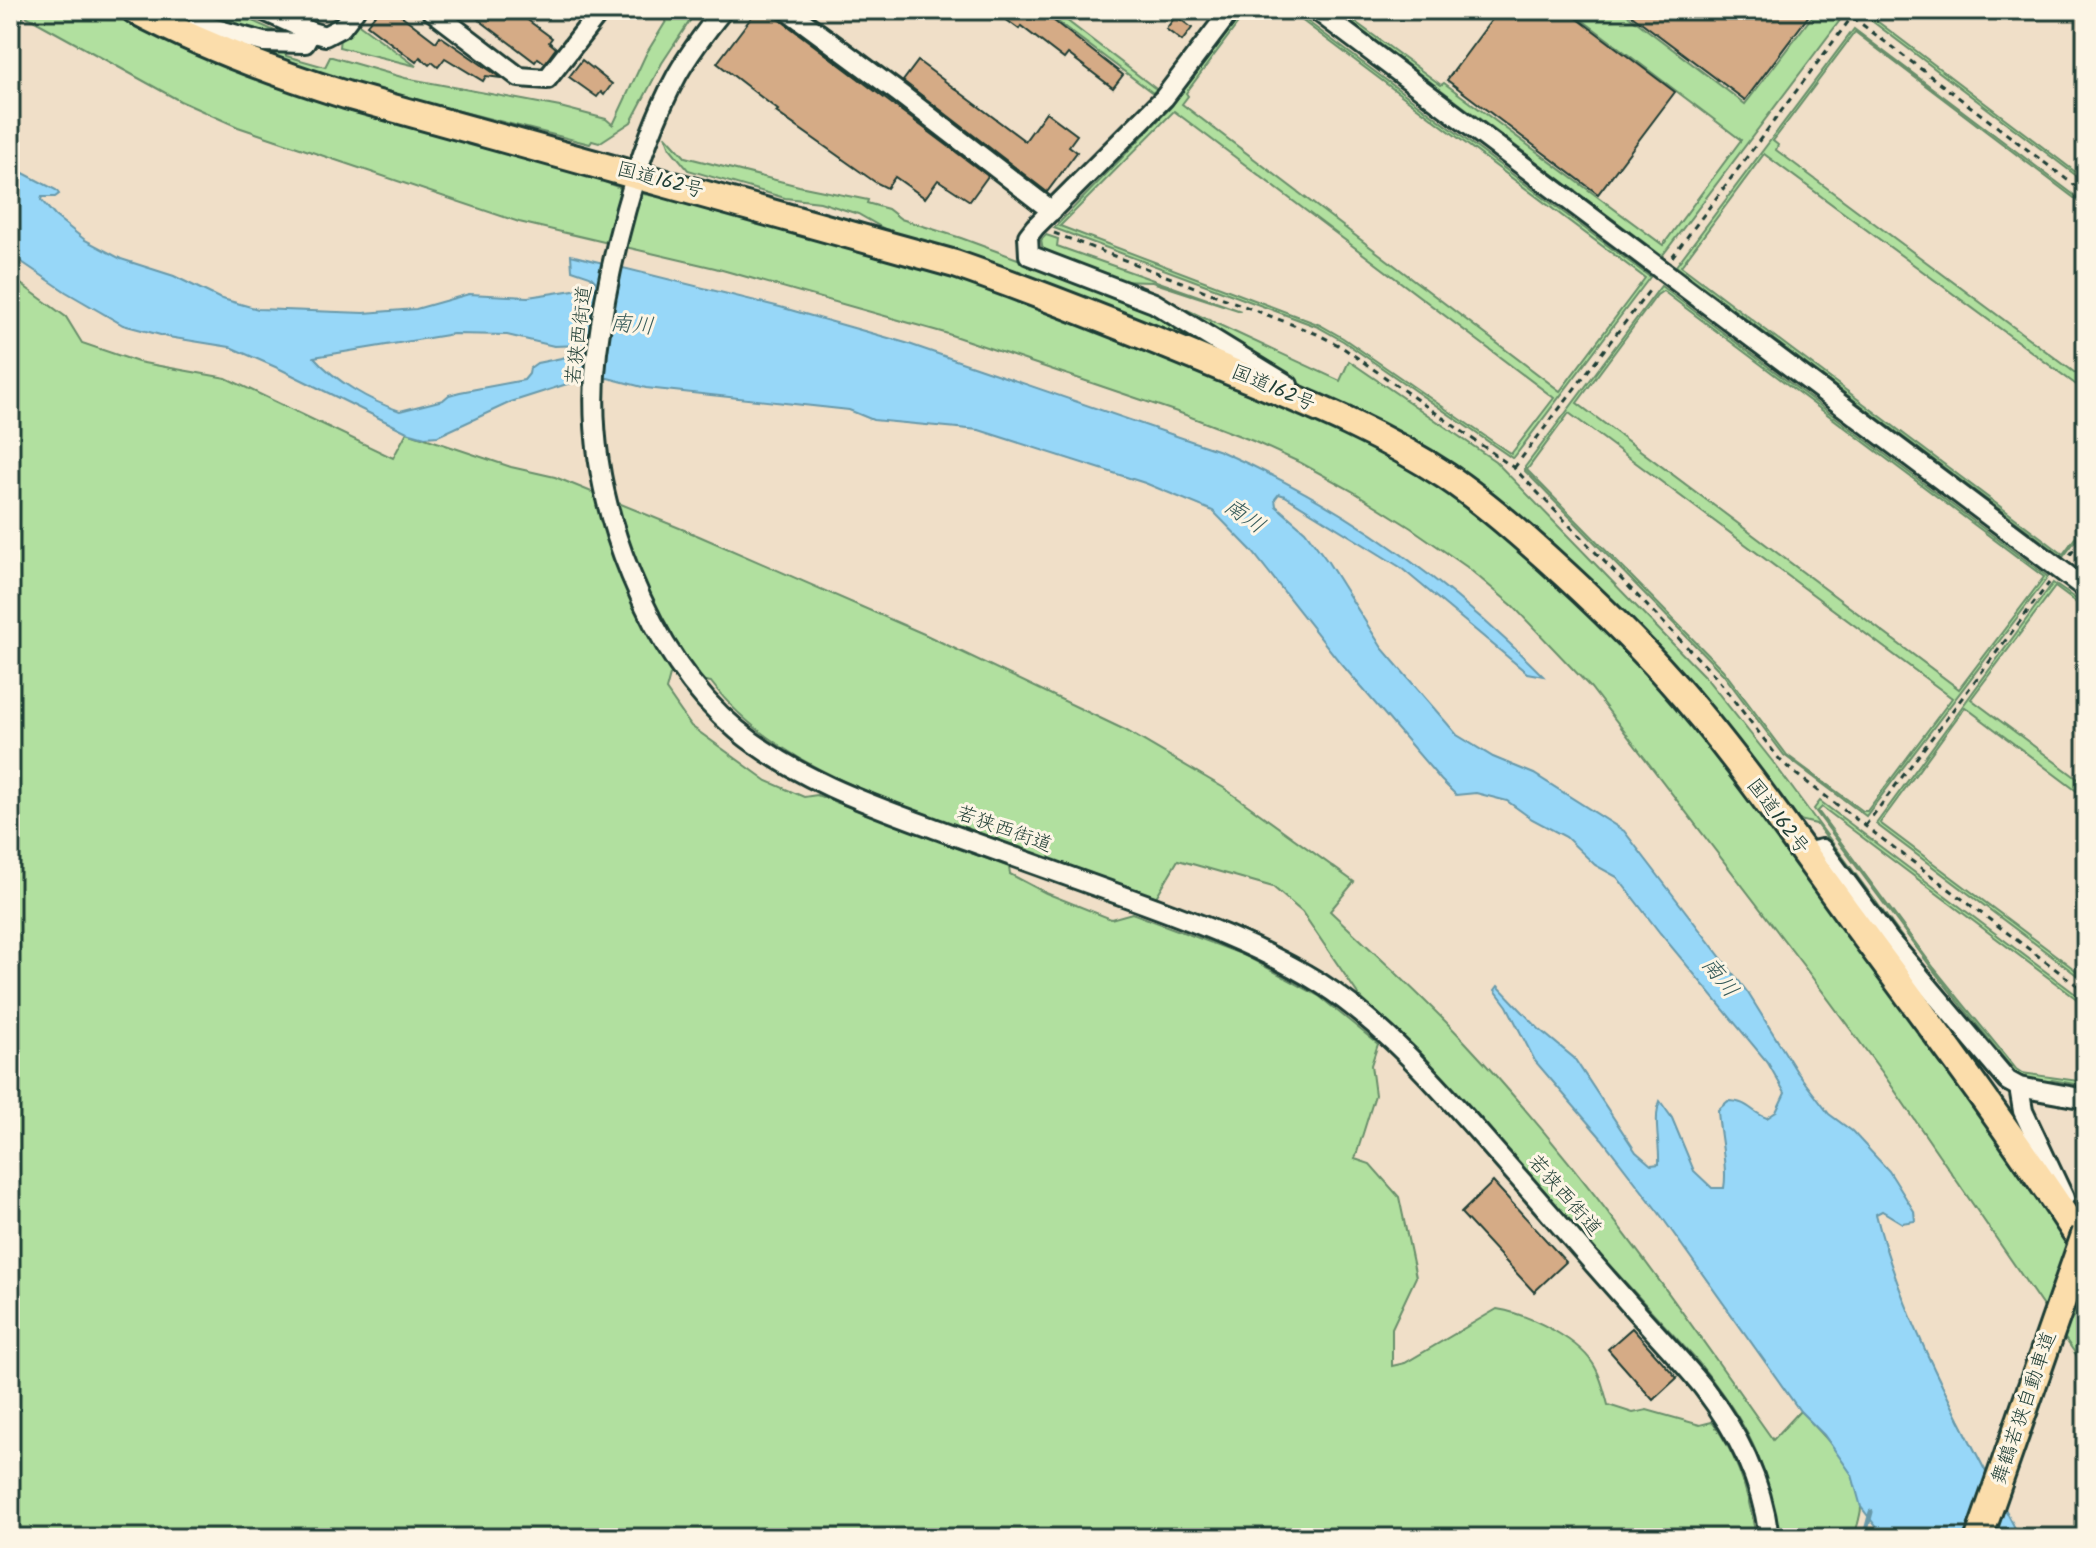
<svg xmlns="http://www.w3.org/2000/svg" width="2096" height="1548" font-family="Kalam,'Klee One',sans-serif">
<style>
.green{fill:#b1e09f;stroke:#688e6a;stroke-width:2;fill-rule:evenodd}
.water{fill:#97d7f8;stroke:#6799aa;stroke-width:2;fill-rule:evenodd}
.lines{fill:none;stroke-linecap:round;stroke-linejoin:round}
.stream{stroke:#6799aa;stroke-width:5}
.building{fill:#d5ab86;stroke:#1f3d34;stroke-width:2}
.minor-casing{stroke:#1f3d34;stroke-width:24}
.highway-casing{stroke:#1f3d34;stroke-width:32}
.path{stroke:#1f3d34;stroke-width:3;stroke-dasharray:6 6;stroke-linecap:butt}
.minor{stroke:#fcf5e5;stroke-width:18}
.highway{stroke:#fbddab;stroke-width:26}
.highway-bridge-casing{stroke:#1f3d34;stroke-width:32;stroke-linecap:butt}
.highway-bridge{stroke:#fbddab;stroke-width:26}
.labels{text-anchor:middle;dominant-baseline:central;stroke-width:6;stroke-linejoin:round;paint-order:stroke}
.street-label{font-size:20px;fill:#1f3d34;stroke:#fcf5e5}
.water-label{font-size:22px;font-style:italic;fill:#375c5b;stroke:#fcf5e5}
</style>
<rect width="100%" height="100%" fill="#f0dfc8"/>
<filter id="ink" filterUnits="userSpaceOnUse"><feTurbulence type="fractalNoise" baseFrequency=".0125" numOctaves="2"/><feDisplacementMap in="SourceGraphic" scale="16" xChannelSelector="R" yChannelSelector="G"/><feConvolveMatrix kernelMatrix="1 2 1 2 8 2 1 2 1" color-interpolation-filters="sRGB"/></filter>
<g filter="url(#ink)">
<g class="green">
<path d="M 10,10 L 117,10 L 170,39 L 586,172 C 612,189 647,197 678,198 L 951,272 L 1342,427 L 1477,508 L 1665,687 L 1795,855 L 2086,1263 L 2086,1369 L 1882,1072 L 1803,965 L 1591,688 L 1513,606 L 1467,567 L 1411,528 L 1354,492 L 1301,463 L 1253,441 L 1183,414 L 945,333 L 715,268 L 519,222 L 238,127 L 180,101 L 24,15 L 13,41 L 10,39 Z"/>
<polygon points="156,10 228,10 279,33 256,30 191,12 177,20"/>
<polygon points="673,10 697,10 662,63 631,122 599,143 592,141 590,144 302,71 210,33 284,51 286,56 325,67 330,57 332,57 405,78 560,107 606,119 613,125 646,54"/>
<polygon points="1042,10 1053,10 1156,89 1153,93"/>
<path d="M 1245,10 L 1248,10 L 1186,93 L 1188,96 L 1182,104 L 1560,391 L 1645,278 L 1288,10 L 1292,10 L 1650,277 L 1515,456 L 1512,458 L 1343,341 L 1318,327 L 1054,228 L 1170,108 ZM 1174,111 L 1554,398 L 1511,454 L 1343,338 L 1320,325 L 1060,226 Z"/>
<polygon points="1335,10 1339,10 1441,85 1444,83 1663,245 1741,140 1569,10 1621,10 1745,104 1817,10 1829,10 1841,19 1662,256"/>
<polygon points="1868,10 1872,10 1869,15 2086,180 2086,183 1864,15"/>
<polygon points="356,22 416,66 339,47 340,37 345,35"/>
<polygon points="1854,29 2086,204 2086,207 1855,32 1773,141 1778,145 1776,150 2086,381 2086,392 1764,154 1681,266 2063,554 2086,523 2086,527 2063,557 1676,266"/>
<polygon points="665,135 685,157 799,186 868,200 867,203 888,209 901,219 961,238 1156,310 1261,374 957,255 890,232 858,214 820,202 785,198 688,170 670,148"/>
<polygon points="1046,235 1058,239 1057,246 1241,311 1152,282 1116,281 1043,251 1041,240"/>
<path d="M 10,276 L 66,317 L 82,343 L 138,362 L 226,378 L 393,458 L 407,432 L 511,467 L 555,477 L 699,536 L 924,634 L 1125,730 L 1224,788 L 1354,882 L 1330,911 C 1375,954 1423,996 1465,1042 C 1580,1165 1676,1302 1773,1440 L 1800,1411 C 1825,1436 1859,1469 1861,1507 C 1861,1516 1856,1529 1854,1538 L 1780,1538 C 1767,1460 1747,1423 1698,1362 L 1397,1032 L 1360,997 L 1302,912 L 1273,887 L 1178,860 L 1156,897 C 1097,875 1037,854 978,833 C 883,798 774,766 711,682 L 670,675 L 666,690 L 691,726 L 767,781 L 804,797 L 817,795 L 1009,867 L 1010,874 L 1046,893 L 1111,919 L 1132,913 L 1244,955 L 1319,996 L 1378,1044 L 1371,1065 L 1375,1095 L 1355,1159 L 1370,1164 L 1399,1197 L 1416,1277 L 1392,1328 L 1392,1366 L 1405,1363 L 1497,1309 C 1528,1314 1582,1340 1596,1369 C 1602,1380 1605,1394 1608,1405 L 1633,1413 L 1647,1410 L 1700,1425 L 1712,1422 C 1738,1455 1750,1498 1756,1538 L 10,1538 Z"/>
<path d="M 1661,286 L 2048,577 L 1866,816 L 1784,755 L 1723,674 L 1525,471 L 1525,467 ZM 1663,291 L 2044,577 L 1959,689 L 1577,403 L 1657,295 ZM 1569,413 L 1952,698 L 1867,811 L 1863,811 L 1787,755 L 1723,670 L 1527,470 Z"/>
<polygon points="1168,301 1340,381 1349,361 1495,461 1706,678 1773,762 1927,971 1816,824 1787,817 1619,613 1274,366"/>
<polygon points="2053,583 2086,606 2086,610 2055,587 1971,699 2086,785 2086,798 1965,707 1880,823 2086,978 2086,982 1876,824"/>
<polygon points="1820,801 2086,1002 2086,1006 1822,807 1818,811 1934,968 2016,1069 2022,1073 2086,1082 2086,1086 2052,1080 2049,1082 2025,1079 2015,1072 1933,970 1814,809"/>
</g>
<path class="water" d="M 10,166 L 56,190 L 59,194 L 55,197 L 42,197 L 41,200 L 55,216 L 85,240 L 121,259 L 174,276 L 219,298 L 258,309 L 364,313 L 416,309 L 469,294 L 528,297 L 593,287 L 595,281 L 590,276 L 572,270 L 571,255 L 780,307 L 906,343 L 1220,451 C 1342,504 1450,582 1543,676 L 1527,673 L 1400,567 L 1285,496 L 1279,494 L 1275,499 L 1276,506 L 1305,531 L 1328,562 L 1382,648 L 1457,735 L 1493,757 L 1534,774 L 1624,831 L 1748,993 L 1797,1072 L 1829,1114 L 1852,1131 L 1889,1171 L 1914,1211 L 1915,1221 L 1902,1223 L 1882,1211 L 1876,1214 C 1904,1326 1968,1435 2020,1538 L 1885,1538 L 1861,1507 L 1852,1475 L 1824,1435 L 1800,1411 L 1659,1213 L 1602,1139 L 1535,1061 L 1507,1006 L 1495,990 L 1498,986 L 1539,1029 L 1574,1058 L 1636,1152 L 1651,1165 L 1659,1164 C 1660,1144 1653,1119 1660,1101 L 1672,1118 L 1694,1171 L 1712,1188 L 1724,1188 C 1728,1167 1719,1134 1718,1110 L 1728,1101 C 1749,1101 1750,1112 1767,1118 L 1776,1112 L 1785,1093 L 1768,1063 L 1660,933 L 1617,877 L 1595,865 L 1566,837 L 1532,819 L 1507,801 L 1476,793 L 1456,795 L 1441,780 L 1338,660 L 1252,551 L 1213,511 L 1145,483 L 979,430 L 873,420 L 849,410 L 646,388 L 608,378 L 567,384 L 511,402 L 438,436 L 425,437 L 407,432 L 280,369 L 230,347 L 168,337 L 123,325 L 66,292 L 10,254 ZM 453,334 L 507,335 L 554,346 L 583,345 L 584,350 L 581,354 L 537,363 L 530,368 L 529,374 L 524,380 L 460,392 L 449,395 L 443,400 L 400,411 C 370,401 335,381 314,357 Z"/>
<g class="lines">
<polyline class="stream" points="1864,1538 1871,1512"/>
</g>
<g class="building">
<polygon points="379,10 394,10 436,42 440,36 501,78 486,76 483,81 445,58 438,67 432,62 429,65 420,57 416,62 367,25"/>
<polygon points="466,10 514,10 552,38 549,42 556,48 545,63 538,58 535,62"/>
<polygon points="757,10 767,10 988,176 970,201 938,180 925,198 895,177 887,188 875,182 776,112 778,110 717,63"/>
<polygon points="993,10 1040,10 1123,75 1113,88 1068,54 1064,59 1021,26 1019,29"/>
<polygon points="1499,10 1566,10 1675,92 1598,194 1447,80"/>
<polygon points="1625,10 1813,10 1745,100"/>
<polygon points="1176,16 1192,28 1182,41 1166,29"/>
<polygon points="582,60 612,84 604,95 601,92 597,97 569,77"/>
<polygon points="918,61 1025,141 1046,112 1077,135 1069,146 1077,152 1047,192 903,81"/>
<polygon points="1493,1182 1566,1262 1534,1292 1461,1213"/>
<polygon points="1632,1328 1677,1378 1653,1400 1608,1349"/>
</g>
<g class="lines">
<g class="minor-casing">
<g id="minor">
<polyline points="262,10 311,32"/>
<polyline points="431,10 519,77 547,79 601,10"/>
<path d="M 723,10 C 706,31 690,52 677,75 C 636,151 608,266 597,352 C 588,428 602,505 631,575 C 655,634 688,689 737,730 C 796,779 871,805 942,831 C 1004,853 1067,876 1129,898 C 1195,922 1260,946 1320,983 C 1394,1030 1461,1113 1519,1178 C 1554,1218 1588,1258 1624,1298 C 1650,1328 1678,1356 1703,1387 C 1738,1433 1762,1480 1769,1538"/>
<polyline points="787,10 899,93 1052,211"/>
<polyline points="1231,10 1164,98 1035,227 1028,236 1029,255 1154,303 1288,385 1288,392"/>
<polyline points="1316,10 2086,589"/>
<polyline points="188,37 197,27 212,28 263,42 305,43 311,32 325,36 342,27 355,10"/>
<polyline points="1804,853 1822,849 1890,941 2008,1081 2019,1087 2086,1099"/>
<polyline points="2019,1087 2023,1111 2064,1198"/>
</g>
</g>
<g class="highway-casing">
<path id="highway" d="M 135,10 C 203,46 272,72 346,95 L 955,264 C 1050,297 1144,335 1237,374 C 1309,404 1381,433 1446,476 C 1482,500 1515,529 1548,559 C 1590,597 1631,636 1669,679 C 1736,754 1793,838 1852,919 C 1932,1027 2013,1135 2086,1248"/>
</g>
<g class="path">
<polyline points="1843,10 2086,194"/>
<polyline points="1054,233 1317,334 1342,347 1514,468 1715,676 1780,760 1792,771 2086,992"/>
<polyline points="1672,257 1857,10"/>
<polyline points="1514,468 1652,287"/>
<polyline points="2070,555 2086,533"/>
<polyline points="1865,826 2049,583"/>
</g>
<use href="#minor" class="minor"/>
<use href="#highway" class="highway"/>
<g class="highway-bridge-casing">
<polyline id="highway-bridge" points="1979,1538 2086,1232"/>
</g>
<use href="#highway-bridge" class="highway-bridge"/>
</g>
</g>
<g class="labels">
<g class="street-label">
<text transform="translate(660 181) rotate(15)">国道162号</text>
<text transform="translate(580 335) rotate(-83)">若狭西街道</text>
<text transform="translate(1273 389) rotate(23)">国道162号</text>
<text transform="translate(1777 817) rotate(53)">国道162号</text>
<text transform="translate(1004 830) rotate(20)">若狭西街道</text>
<text transform="translate(1564 1196) rotate(49)">若狭西街道</text>
<text transform="translate(2025 1408) rotate(-71)">舞鶴若狭自動車道</text>
</g>
<g class="water-label">
<text transform="translate(632 326) rotate(5)">南川</text>
<text transform="translate(1244 517) rotate(35)">南川</text>
<text transform="translate(1719 978) rotate(52)">南川</text>
</g>
</g>
<rect width="2096" height="1548" fill="none" stroke="#fcf5e5" stroke-width="40"/>
<rect x="20" y="20" width="2056" height="1508" fill="none" stroke="#1f3d34" stroke-width="3" filter="url(#ink)"/>
</svg>
